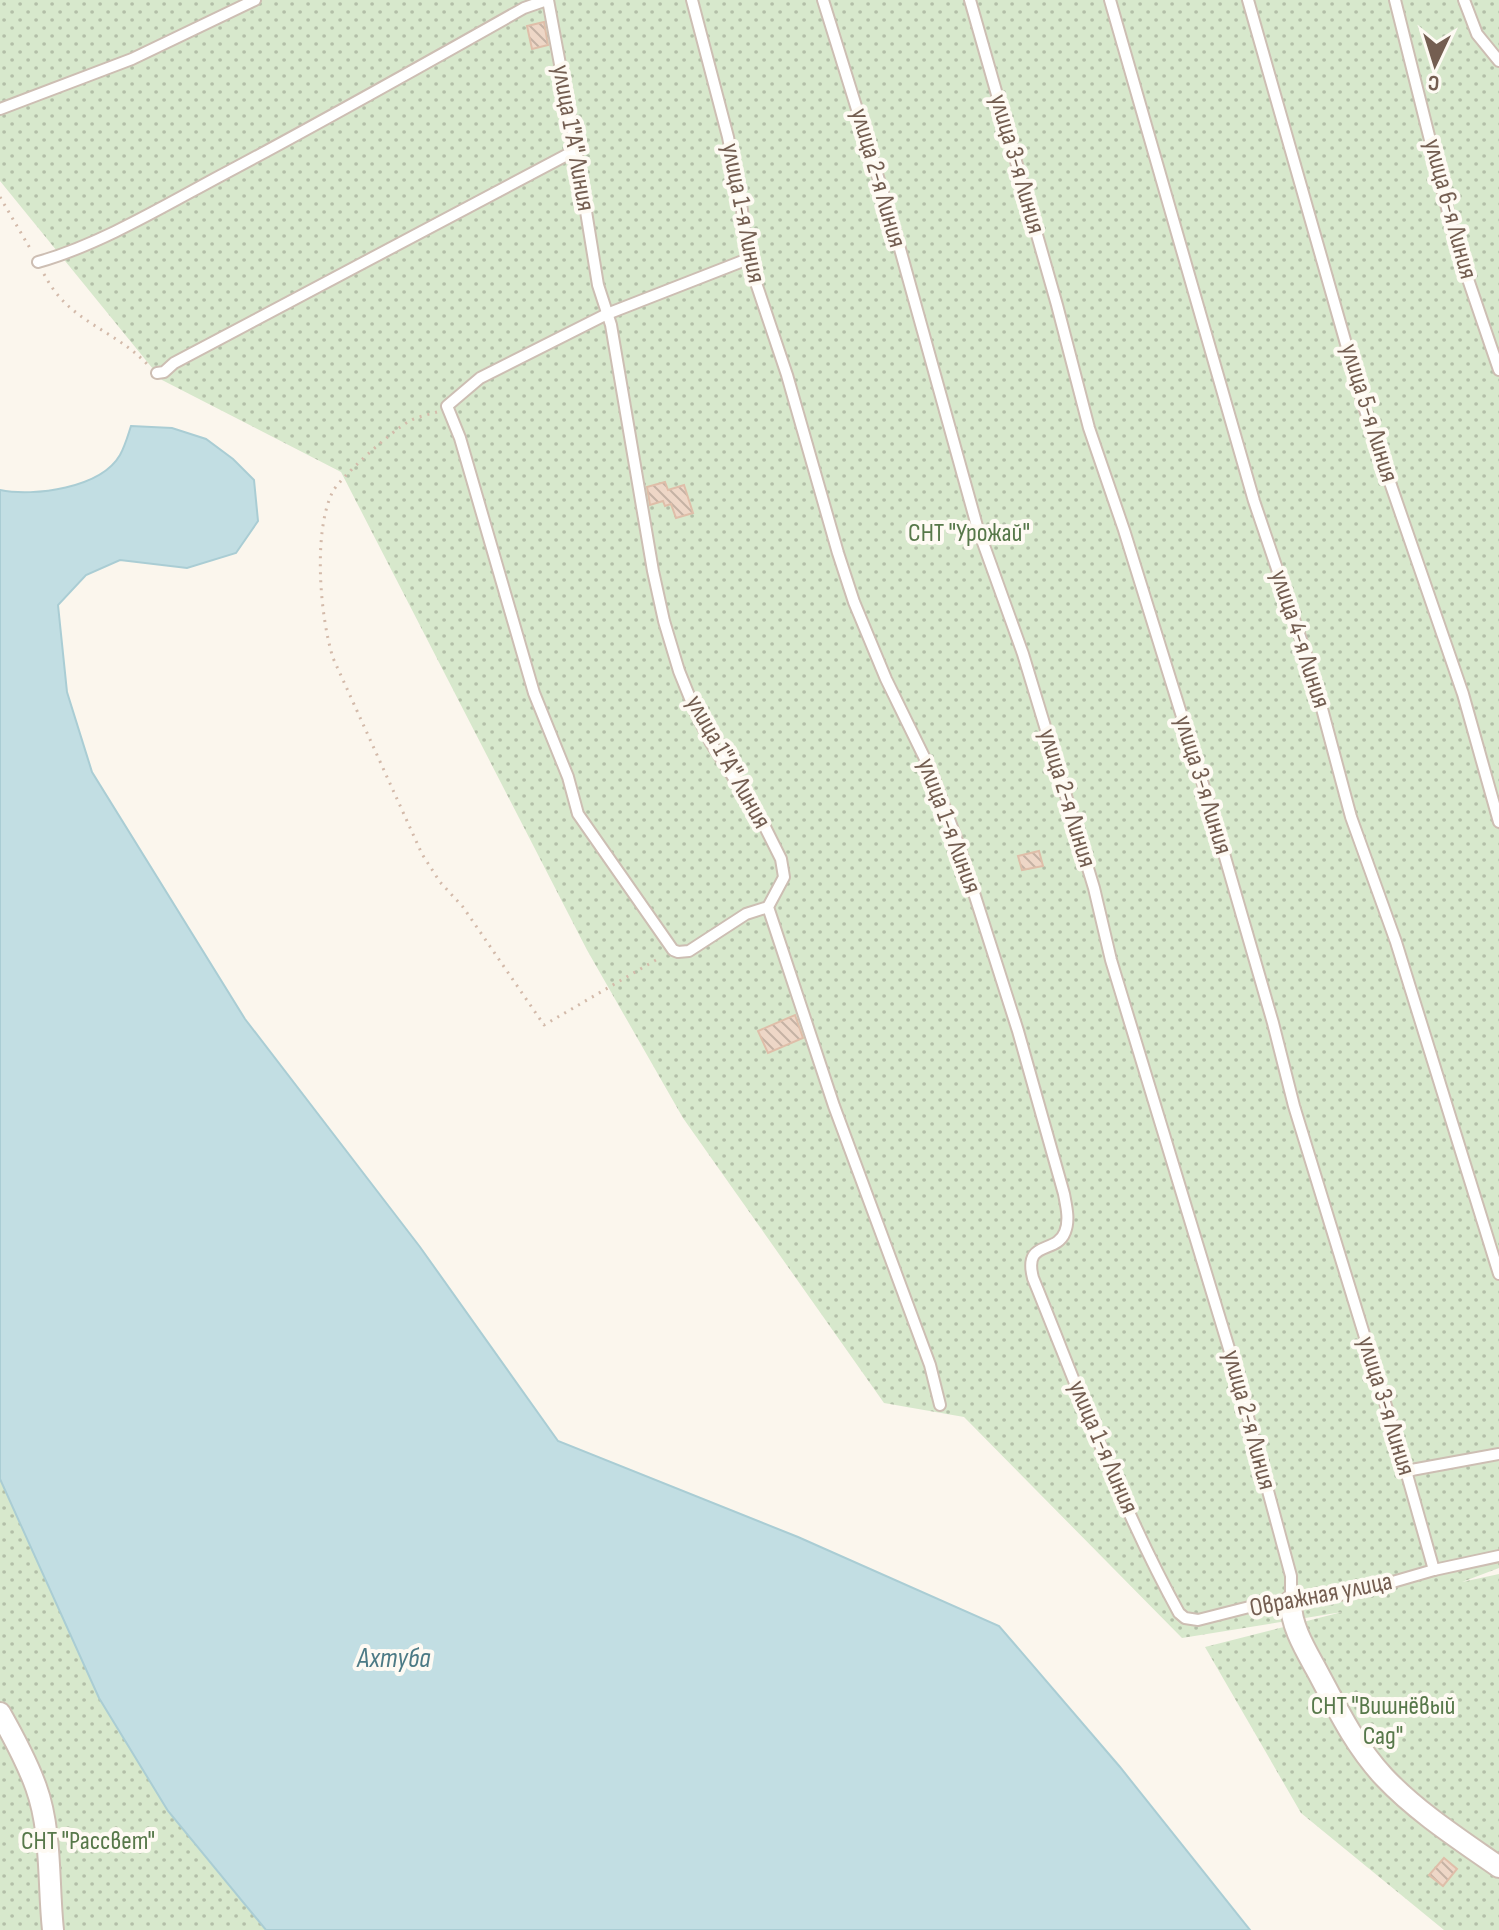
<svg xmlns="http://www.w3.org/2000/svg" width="1499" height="1930" font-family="'Sofia Sans Condensed',sans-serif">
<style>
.grass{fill:url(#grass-dots)}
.water{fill:#c2dee3;stroke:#aacdd4;stroke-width:2}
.building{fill:url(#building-back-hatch);stroke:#dfbea9;stroke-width:2}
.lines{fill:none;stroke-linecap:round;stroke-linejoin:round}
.lane-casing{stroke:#cdbeb3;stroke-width:14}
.street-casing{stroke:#cdbeb3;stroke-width:24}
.path{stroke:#d3baaa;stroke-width:3;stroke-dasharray:2 6;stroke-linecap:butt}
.lane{stroke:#fff;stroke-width:10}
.street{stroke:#fff;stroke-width:20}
.labels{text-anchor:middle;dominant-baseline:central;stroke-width:8;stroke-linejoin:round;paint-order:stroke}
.street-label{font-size:26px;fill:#745e51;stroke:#fefaf3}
.park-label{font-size:26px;fill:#57784a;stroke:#fefaf3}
.water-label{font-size:28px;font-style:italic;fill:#4c7a85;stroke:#fefaf3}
</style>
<defs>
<pattern id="grass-dots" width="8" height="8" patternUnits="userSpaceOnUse" patternTransform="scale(2)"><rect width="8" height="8" fill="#d7e8cc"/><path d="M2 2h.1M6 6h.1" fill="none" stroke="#b3bfa8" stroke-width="1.8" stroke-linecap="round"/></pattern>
<pattern id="building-back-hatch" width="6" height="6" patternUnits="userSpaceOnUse" patternTransform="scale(2)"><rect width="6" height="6" fill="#eed7c7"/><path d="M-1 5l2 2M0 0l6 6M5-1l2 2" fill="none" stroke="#c5b2a4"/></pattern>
</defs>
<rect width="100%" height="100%" fill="#fbf6ed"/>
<g class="grass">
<polygon points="0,0 1499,0 1499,1568 1462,1582 1499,1574 1499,1930 1444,1930 1301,1813 1205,1647 1342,1612 1182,1638 964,1417 884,1403 683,1118 587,950 341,472 162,380 0,181"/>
<polygon points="0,1470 268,1930 0,1930"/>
</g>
<path class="water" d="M 131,426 L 172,428 L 206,439 L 233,459 L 254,480 L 258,521 L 236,553 L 187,568 L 120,560 L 86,575 L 58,605 L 67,692 L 92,772 L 245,1019 L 420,1247 L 558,1441 L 798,1537 L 999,1626 L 1120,1767 L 1250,1930 L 266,1930 L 168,1811 L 99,1698 L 0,1479 L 0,490 C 34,497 101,488 120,455 C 125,446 128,435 131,426 Z"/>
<g class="building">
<polygon points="544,22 548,45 532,49 527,26"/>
<polygon points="665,482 668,490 684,485 693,513 676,518 671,504 665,506 663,501 650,505 647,487"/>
<polygon points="1039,851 1043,866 1022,870 1018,856"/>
<polygon points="795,1015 803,1038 768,1053 758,1031"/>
<polygon points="1444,1858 1457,1869 1443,1886 1429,1875"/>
</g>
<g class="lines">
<g class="lane-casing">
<g id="lane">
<polyline points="548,0 576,150 598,285 611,325 653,571 664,621 679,671 696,713 711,743 763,823 781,859 784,877 768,907 834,1106 930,1365 940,1405"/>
<path d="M 692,0 L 728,137 L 742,210 L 748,259 L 787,375 L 838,553 L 854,602 L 886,679 L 931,771 L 959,846 L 1018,1031 L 1064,1194 C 1066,1205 1070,1220 1065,1232 C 1056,1255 1023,1239 1033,1278 C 1079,1391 1120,1506 1179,1613 L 1185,1618 L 1198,1620 L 1269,1602 L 1310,1601 L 1365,1590 L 1434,1570 L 1499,1556"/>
<polyline points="823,0 897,238 977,526 1023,654 1094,888 1111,960 1234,1365 1291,1576 1291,1601"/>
<polyline points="970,0 1057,305 1089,428 1124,530 1216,826 1273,1023 1294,1106 1406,1471 1434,1570"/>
<polyline points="1110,0 1254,501 1313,675 1351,817 1396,942 1499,1274"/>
<polyline points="1248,0 1364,407 1463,694 1499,822"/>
<polyline points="1395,0 1456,244 1499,370"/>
<polyline points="1464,0 1477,34 1499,61"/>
<polyline points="0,109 132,59 255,0"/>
<polyline points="748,259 607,314 480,378 447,406 460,438 534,693 568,777 578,814 673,950 678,952 689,951 746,914 768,907"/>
<path d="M 38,262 C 99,245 164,206 220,176 C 322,122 423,65 524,8 L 547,0"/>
<polyline points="157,373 164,372 174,363 576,150"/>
<polyline points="1406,1471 1499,1454"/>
</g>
</g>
<g class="street-casing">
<g id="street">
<path d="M 1291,1601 C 1290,1624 1305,1649 1316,1669 C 1336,1706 1354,1745 1384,1777 C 1417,1812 1459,1839 1499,1867"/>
<path d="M 0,1713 C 13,1736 27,1762 36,1787 C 52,1831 48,1884 53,1930"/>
</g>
</g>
<g class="path">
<polyline points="0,197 31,250"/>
<path d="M 44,274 C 69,323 113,328 148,365"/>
<path d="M 437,412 C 427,415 416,417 408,422 C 393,430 338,479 332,493 C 313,534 320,616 333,658 L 422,854 L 440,882 L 463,907 L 544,1025 L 661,957"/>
</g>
<use href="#lane" class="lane"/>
<use href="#street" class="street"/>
</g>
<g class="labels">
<g class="street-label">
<text transform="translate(573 138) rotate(80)">улица 1"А" Линия</text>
<text transform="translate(1017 164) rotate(74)">улица 3-я Линия</text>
<text transform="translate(878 178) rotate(74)">улица 2-я Линия</text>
<text transform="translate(1450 209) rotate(75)">улица 6-я Линия</text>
<text transform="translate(743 213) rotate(79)">улица 1-я Линия</text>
<text transform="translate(1369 413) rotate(73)">улица 5-я Линия</text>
<text transform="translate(1300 639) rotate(72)">улица 4-я Линия</text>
<text transform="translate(728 762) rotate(61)">улица 1"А" Линия</text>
<text transform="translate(1203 785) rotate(73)">улица 3-я Линия</text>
<text transform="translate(1067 798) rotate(73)">улица 2-я Линия</text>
<text transform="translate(949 826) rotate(70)">улица 1-я Линия</text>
<text transform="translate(1386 1406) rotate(73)">улица 3-я Линия</text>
<text transform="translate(1249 1420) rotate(75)">улица 2-я Линия</text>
<text transform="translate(1103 1447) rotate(67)">улица 1-я Линия</text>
<text transform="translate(1321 1595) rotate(-11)">Овражная улица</text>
</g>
<g class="park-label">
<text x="969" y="533">СНТ "Урожай"</text>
<text x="1383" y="1706">СНТ "Вишнёвый<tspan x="1383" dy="30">Сад"</tspan></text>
<text x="88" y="1841">СНТ "Рассвет"</text>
</g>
<g class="water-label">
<text x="394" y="1658">Ахтуба</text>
</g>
</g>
<g transform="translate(1435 64) rotate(184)" stroke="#fefaf3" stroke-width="6" paint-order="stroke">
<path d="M0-6L14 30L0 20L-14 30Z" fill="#745e51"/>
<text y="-12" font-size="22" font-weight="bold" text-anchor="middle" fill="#745e51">С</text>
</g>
</svg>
